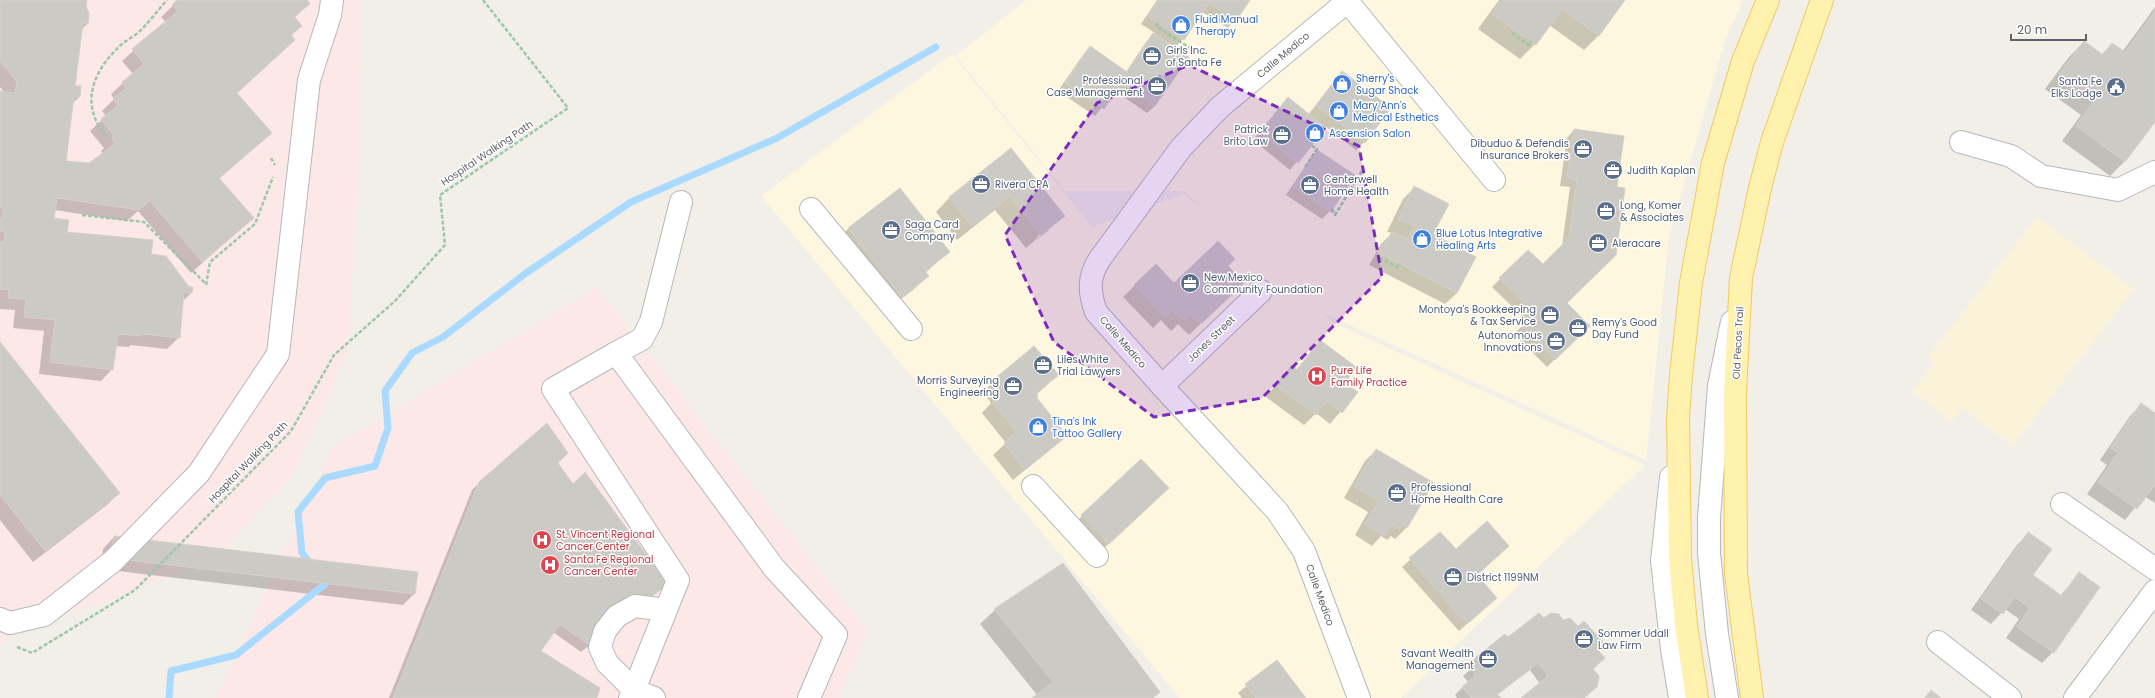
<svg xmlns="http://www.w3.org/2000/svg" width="2155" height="698" font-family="Poppins,sans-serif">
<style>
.commercial{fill:#fef7e0}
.medical{fill:#fce8e6}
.sand{fill:#fbf3d9}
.shadow{fill:#0003;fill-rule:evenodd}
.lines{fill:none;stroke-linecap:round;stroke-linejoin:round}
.stream{stroke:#aadaff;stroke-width:7}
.building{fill:#cccac5;stroke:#d6d1c6}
.minor-casing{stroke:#b5b8bc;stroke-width:24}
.major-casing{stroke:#f2c960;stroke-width:24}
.path{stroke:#9cc7a9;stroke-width:2.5;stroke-dasharray:4 2;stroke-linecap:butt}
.minor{stroke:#fff;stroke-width:22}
.major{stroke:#fff2af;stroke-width:22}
.marked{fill:#7b2cbf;fill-opacity:0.2;stroke:#7b2cbf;stroke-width:3;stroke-dasharray:8 5;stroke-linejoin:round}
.labels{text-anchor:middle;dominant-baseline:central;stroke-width:3;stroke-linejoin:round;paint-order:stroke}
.shop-label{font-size:10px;fill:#366cbe;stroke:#fff;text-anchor:start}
.service-label{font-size:10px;fill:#4e5e75;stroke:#fff;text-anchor:start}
.street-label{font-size:10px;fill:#5f6368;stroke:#fff}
.health-label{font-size:10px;fill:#be3a42;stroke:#fff;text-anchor:start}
</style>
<rect width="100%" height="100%" fill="#f1efe8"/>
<polygon class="commercial" points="1026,0 1743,0 1724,43 1669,237 1646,460 1321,312 1336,324 1645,465 1401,698 1180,698 761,196 952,54 1092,227 1184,194 1210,215 1185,191 1065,191 956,56"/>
<g class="medical">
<polygon points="0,0 362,0 359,157 348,352 292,476 218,555 109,601 17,629 0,647"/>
<polygon points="597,288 868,632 839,698 216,698 332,448"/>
</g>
<polygon class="sand" points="2037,217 2134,289 2013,446 1962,408 1951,422 1912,391 1935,362 1928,357"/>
<g class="shadow">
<polygon points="0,0 86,0 87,24 81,30 74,87 79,97 72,104 65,162 89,164 103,154 101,151 104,148 90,131 106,116 102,111 114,99 111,94 133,74 122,61 166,22 161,17 179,0 306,0 309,4 294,18 300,26 236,93 271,133 219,179 253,218 191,273 138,211 127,221 54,210 53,219 66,233 150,255 191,293 182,302 179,337 167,349 131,345 128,347 115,346 112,369 101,381 39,374 44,331 13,328 15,310 0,309 0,92 5,93 0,87"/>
<polygon points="1157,0 1249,0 1228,28 1202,12 1183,39 1174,48 1155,106 1147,113 1115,91 1095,116 1058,91 1083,55 1090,48 1126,72 1146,42 1155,33 1141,24"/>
<polygon points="1499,0 1624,0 1599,35 1584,50 1549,25 1535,44 1520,59 1478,29"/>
<polygon points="2155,7 2155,120 2124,162 2110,176 2062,141 2081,115 2045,89 2069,57 2084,42 2101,55 2112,44 2122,52"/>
<polygon points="1342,72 1364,142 1356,150 1326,127 1290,170 1253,140 1288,98 1308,115"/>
<polygon points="1574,130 1623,136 1566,303 1588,326 1547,367 1514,334 1527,321 1492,287 1528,251 1543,266 1562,246 1570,187 1560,186 1567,138"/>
<path d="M 1011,150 L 1064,216 L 1026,248 L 995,210 L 957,240 L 936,212 L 950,197 ZM 1049,227 L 1049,230 L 1038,239 L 1037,237 Z"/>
<polygon points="1317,151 1354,175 1330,211 1322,219 1286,195 1310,159"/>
<polygon points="1414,188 1432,235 1475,257 1457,293 1445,304 1369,265 1381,244 1392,233 1387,232 1403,199"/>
<polygon points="849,228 949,252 925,273 928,276 913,290 887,310 834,243"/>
<polygon points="1156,265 1174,284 1226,266 1231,294 1189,335 1178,324 1171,331 1161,320 1153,328 1123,297"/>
<polygon points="1320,341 1344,383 1357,392 1330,424 1316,413 1304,425 1266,397 1281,378 1292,367 1296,370"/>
<polygon points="0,344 119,493 108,504 33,562 0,520"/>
<polygon points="1058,375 1037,394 1036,399 1066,436 1013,480 993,455 1006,443 982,413 991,403 983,392 994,381"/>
<polygon points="2141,405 2155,414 2155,503 2144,496 2125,520 2087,494 2107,465 2100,460 2130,416"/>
<polygon points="1376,450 1407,527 1395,539 1391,536 1387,540 1381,536 1372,546 1355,535 1368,512 1344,498 1365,461"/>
<polygon points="557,463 573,486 666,584 581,652 553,632 539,652 596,698 389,698 472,490 480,482"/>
<polygon points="1156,499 1097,555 1071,527 1082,516"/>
<polygon points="1440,533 1476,575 1488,605 1459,631 1402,567"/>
<polygon points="2028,534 2031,576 2060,596 2079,574 2053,652 2042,663 2006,638 2019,619 2005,609 1991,624 1971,610 2017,545"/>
<polygon points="114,537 414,594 403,605 101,569 103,549"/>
<polygon points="995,610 1153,698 1034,698 1037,695 980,624"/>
<polygon points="1544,620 1562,621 1596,649 1592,669 1596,687 1588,695 1584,698 1522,698 1540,684 1530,670 1497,695 1500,698 1457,698 1455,695 1468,682 1463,676 1470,670 1468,667 1475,659 1505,635 1508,639"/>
<polygon points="1276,661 1305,698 1242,698 1238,693"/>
</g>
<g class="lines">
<g class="stream">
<polyline points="312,566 302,553 298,512 325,478 375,466 388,428 385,391 412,353 443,337 526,273 631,202 777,138 936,47"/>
<polyline points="169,698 171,671 236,655 325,584 319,576"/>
</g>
</g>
<g class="building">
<polygon points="0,0 87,0 86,7 89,13 88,24 83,23 75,86 81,86 80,97 74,96 66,161 89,163 115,144 112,138 114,136 101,119 118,106 113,99 126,88 122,82 144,64 132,49 178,11 172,5 177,0 307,0 310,4 294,16 302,26 291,35 295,40 237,93 272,133 219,178 254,218 202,262 150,201 139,210 57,198 54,218 69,220 67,232 153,240 151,254 166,256 189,287 193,287 192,293 184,292 180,338 141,334 141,336 118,334 113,370 50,362 55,320 24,317 26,299 8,298 9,290 0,289 0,242 4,242 5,231 0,231 0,218 2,218 3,210 0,207 0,91 15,93 17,82 0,61"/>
<polygon points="1159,0 1250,0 1236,21 1209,3 1184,40 1148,16"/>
<polygon points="1502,0 1625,0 1599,36 1562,9 1536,45 1492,14"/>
<polygon points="2155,11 2155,122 2125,162 2076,126 2095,100 2059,74 2084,41 2103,55 2112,43 2125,52"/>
<polygon points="1153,33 1189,57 1155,106 1122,83 1104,109 1065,83 1090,46 1127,72"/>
<polygon points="1342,71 1391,108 1365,143 1316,105"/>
<polygon points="1288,97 1326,128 1298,163 1260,132"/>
<polygon points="1574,129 1624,136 1617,187 1625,188 1616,255 1567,303 1590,326 1555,360 1521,325 1534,312 1499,278 1528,250 1543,264 1569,238 1577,180 1567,178"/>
<polygon points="1011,148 1065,216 1041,235 1010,196 972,226 949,197"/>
<polygon points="1317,150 1355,175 1331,212 1293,187"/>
<polygon points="1414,186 1449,204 1433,234 1476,257 1457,293 1379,253 1392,232 1407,239 1411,232 1414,225 1398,220"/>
<polygon points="900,188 950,252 925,271 929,276 902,297 848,228"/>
<polygon points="1218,241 1235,259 1228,266 1244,283 1201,324 1190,314 1183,320 1173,310 1165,317 1134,285 1156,264 1174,283"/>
<polygon points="1320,340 1356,367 1345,383 1358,392 1342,413 1326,401 1316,415 1277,386 1292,365 1297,370"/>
<polygon points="0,342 120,493 45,551 0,495"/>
<polygon points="1034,346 1059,375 1038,391 1037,398 1067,436 1025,470 1004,443 1017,432 992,401 1003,392 993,380"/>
<polygon points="2141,403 2155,413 2155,485 2137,509 2098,482 2118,453 2110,448"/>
<polygon points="547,423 568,453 558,463 573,484 585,472 668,584 589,645 560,624 541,651 600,688 597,698 393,698 479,482"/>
<polygon points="1376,449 1434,483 1407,528 1402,525 1399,529 1391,524 1384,535 1365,524 1379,501 1354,486"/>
<polygon points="1141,459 1169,488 1109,544 1081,515"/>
<polygon points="1487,521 1509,546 1477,575 1497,598 1467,624 1409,558 1440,532 1456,549"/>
<polygon points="2028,532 2052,549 2033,575 2062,596 2079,572 2100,587 2054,653 2017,627 2030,608 2015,597 2003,614 1981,599"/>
<polygon points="114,536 418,572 415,594 111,558"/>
<polygon points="1063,563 1160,692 1153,698 1032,698 1053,682 994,609"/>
<polygon points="1539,613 1544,618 1551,613 1559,614 1563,620 1570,618 1578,626 1584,621 1604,643 1597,649 1605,658 1593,669 1599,676 1597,687 1583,698 1521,698 1548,676 1538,663 1497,694 1501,698 1471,698 1462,687 1476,675 1471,668 1478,662 1475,658 1505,634 1508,637"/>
<polygon points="1277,660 1306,698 1256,698 1245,684"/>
<polygon points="1931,690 1941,698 1925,698"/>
</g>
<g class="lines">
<g class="minor-casing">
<g id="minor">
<path d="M 1349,0 L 1220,107 L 1200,128 L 1181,148 L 1099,260 C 1088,278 1089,292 1096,312 L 1162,386 L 1277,511 L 1304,551 L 1359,698"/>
<polyline points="1347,1 1494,180"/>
<polyline points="1961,142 2011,156 2041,176 2118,190 2155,172"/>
<polyline points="811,209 911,329"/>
<polyline points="616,353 642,339 651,322 681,202"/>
<polyline points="1162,386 1261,291"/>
<polyline points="1671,477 1662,561 1672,649 1680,698"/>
<polyline points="1033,486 1097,556"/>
<polyline points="2062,504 2155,569"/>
<polyline points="666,610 635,606 617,616 605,631 600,647 607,663 634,690 678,580 553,389 616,353 774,568 836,635 809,698"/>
<polyline points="0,619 10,623 44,615 113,561 199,473 278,354 309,80 330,15 332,0"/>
<polyline points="1938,642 2010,698"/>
<polyline points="630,698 634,690 654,698"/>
<polyline points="1727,698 1717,634 1709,553 1709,518 1719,386 1732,322"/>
<polyline points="2075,698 2155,591"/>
</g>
</g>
<g class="major-casing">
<g id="major">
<polyline points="1697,698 1686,625 1680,558 1678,418 1681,375 1691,283 1713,163 1743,61 1768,0"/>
<polyline points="1752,698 1736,574 1735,392 1741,278 1760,188 1772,142 1822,0"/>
</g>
</g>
<g class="path">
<polyline points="1158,23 1156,26 1193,50"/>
<polyline points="1512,33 1529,45 1531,41"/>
<path d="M 106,136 C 78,103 94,69 123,43 C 129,39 136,35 141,30 C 150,21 158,10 167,0"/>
<polyline points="271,158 275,165"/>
<polyline points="1305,167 1317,149 1312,146"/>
<polyline points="1332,209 1335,215 1363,169"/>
<polyline points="82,215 144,222 206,284"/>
<polyline points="1379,258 1398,267 1400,264"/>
<polyline points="206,285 210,262 255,224 273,177"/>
<polyline points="17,647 32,653 135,590 291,431 334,355 395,301 445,245 440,195 568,108 483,0"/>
</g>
<use href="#minor" class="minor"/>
<use href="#major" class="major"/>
</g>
<path class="marked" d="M 1189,65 L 1359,146 L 1382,277 L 1262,398 L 1154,417 L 1054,342 L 1005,235 L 1097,103 Z"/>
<defs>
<g id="shop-disc" transform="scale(1)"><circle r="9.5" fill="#3f7fe0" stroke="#fff"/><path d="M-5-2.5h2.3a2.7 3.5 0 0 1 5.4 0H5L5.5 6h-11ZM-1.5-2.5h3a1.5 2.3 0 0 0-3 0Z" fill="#fff"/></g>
<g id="office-disc" transform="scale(1)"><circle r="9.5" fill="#5c6f8a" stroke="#fff"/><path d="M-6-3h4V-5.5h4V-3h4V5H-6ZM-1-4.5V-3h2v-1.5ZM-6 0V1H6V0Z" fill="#fff"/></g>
<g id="civic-disc" transform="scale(1)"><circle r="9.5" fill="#5c6f8a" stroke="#fff"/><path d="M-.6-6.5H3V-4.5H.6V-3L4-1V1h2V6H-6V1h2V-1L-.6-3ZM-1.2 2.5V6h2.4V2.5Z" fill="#fff"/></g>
<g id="hospital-disc" transform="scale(1)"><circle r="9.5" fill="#e0444e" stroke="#fff"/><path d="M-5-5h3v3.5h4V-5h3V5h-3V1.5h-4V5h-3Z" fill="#fff"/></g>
</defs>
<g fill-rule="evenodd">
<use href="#shop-disc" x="1181" y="25"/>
<use href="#office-disc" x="1152" y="56"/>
<use href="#shop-disc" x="1342" y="84"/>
<use href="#office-disc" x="1157" y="86"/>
<use href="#civic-disc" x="2116" y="87"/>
<use href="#shop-disc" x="1339" y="111"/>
<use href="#shop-disc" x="1315" y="133"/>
<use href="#office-disc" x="1282" y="135"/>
<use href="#office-disc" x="1583" y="149"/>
<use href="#office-disc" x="1613" y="170"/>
<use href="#office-disc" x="981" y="184"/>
<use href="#office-disc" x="1310" y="185"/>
<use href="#office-disc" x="1606" y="211"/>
<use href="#office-disc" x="891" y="230"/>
<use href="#shop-disc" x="1422" y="239"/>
<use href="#office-disc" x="1598" y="243"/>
<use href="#office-disc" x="1190" y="283"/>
<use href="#office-disc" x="1550" y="315"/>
<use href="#office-disc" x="1578" y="328"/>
<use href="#office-disc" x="1556" y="341"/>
<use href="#office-disc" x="1043" y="365"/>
<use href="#hospital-disc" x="1317" y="376"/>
<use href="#office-disc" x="1013" y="386"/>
<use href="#shop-disc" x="1038" y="427"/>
<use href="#office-disc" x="1397" y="493"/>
<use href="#hospital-disc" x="542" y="540"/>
<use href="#hospital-disc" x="550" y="565"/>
<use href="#office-disc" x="1453" y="577"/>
<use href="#office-disc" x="1584" y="639"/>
<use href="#office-disc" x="1488" y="659"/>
</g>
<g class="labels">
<g class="shop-label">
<text x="1195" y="19">Fluid Manual<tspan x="1195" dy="12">Therapy</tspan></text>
<text x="1356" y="78">Sherry's<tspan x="1356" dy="12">Sugar Shack</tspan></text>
<text x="1353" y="105">Mary Ann's<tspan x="1353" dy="12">Medical Esthetics</tspan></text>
<text x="1329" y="133">Ascension Salon</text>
<text x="1436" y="233">Blue Lotus Integrative<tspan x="1436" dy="12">Healing Arts</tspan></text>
<text x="1052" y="421">Tina's Ink<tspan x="1052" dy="12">Tattoo Gallery</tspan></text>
</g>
<g class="service-label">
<text x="1166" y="50">Girls Inc.<tspan x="1166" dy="12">of Santa Fe</tspan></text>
<text x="1143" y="80" text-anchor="end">Professional<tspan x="1143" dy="12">Case Management</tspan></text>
<text x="2102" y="81" text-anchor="end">Santa Fe<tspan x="2102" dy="12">Elks Lodge</tspan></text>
<text x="1268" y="129" text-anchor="end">Patrick<tspan x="1268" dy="12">Brito Law</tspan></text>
<text x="1569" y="143" text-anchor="end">Dibuduo &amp; Defendis<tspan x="1569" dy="12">Insurance Brokers</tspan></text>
<text x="1627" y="170">Judith Kaplan</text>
<text x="1324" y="179">Centerwell<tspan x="1324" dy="12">Home Health</tspan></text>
<text x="995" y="184">Rivera CPA</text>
<text x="1620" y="205">Long, Komer<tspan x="1620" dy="12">&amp; Associates</tspan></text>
<text x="905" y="224">Saga Card<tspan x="905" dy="12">Company</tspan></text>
<text x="1612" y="243">Aleracare</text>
<text x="1204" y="277">New Mexico<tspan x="1204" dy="12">Community Foundation</tspan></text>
<text x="1536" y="309" text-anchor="end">Montoya's Bookkeeping<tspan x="1536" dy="12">&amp; Tax Service</tspan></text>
<text x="1592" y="322">Remy's Good<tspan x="1592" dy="12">Day Fund</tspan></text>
<text x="1542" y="335" text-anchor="end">Autonomous<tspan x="1542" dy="12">Innovations</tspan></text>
<text x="1057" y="359">Liles White<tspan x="1057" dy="12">Trial Lawyers</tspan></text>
<text x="999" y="380" text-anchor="end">Morris Surveying<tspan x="999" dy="12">Engineering</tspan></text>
<text x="1411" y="487">Professional<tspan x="1411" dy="12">Home Health Care</tspan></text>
<text x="1467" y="577">District 1199NM</text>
<text x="1598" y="633">Sommer Udall<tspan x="1598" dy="12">Law Firm</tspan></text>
<text x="1474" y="653" text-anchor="end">Savant Wealth<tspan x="1474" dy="12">Management</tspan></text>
</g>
<g class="street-label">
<text transform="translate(1283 55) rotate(-40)">Calle Medico</text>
<text transform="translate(487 153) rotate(-34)">Hospital Walking Path</text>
<text transform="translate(1211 339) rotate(-44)">Jones Street</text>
<text transform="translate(1123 342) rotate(49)">Calle Medico</text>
<text transform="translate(1738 343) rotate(-87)">Old Pecos Trail</text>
<text transform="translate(248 462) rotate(-46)">Hospital Walking Path</text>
<text transform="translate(1320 595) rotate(70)">Calle Medico</text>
</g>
<g class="health-label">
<text x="1331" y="370">Pure Life<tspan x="1331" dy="12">Family Practice</tspan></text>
<text x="556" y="534">St. Vincent Regional<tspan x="556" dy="12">Cancer Center</tspan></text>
<text x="564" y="559">Santa Fe Regional<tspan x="564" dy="12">Cancer Center</tspan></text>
</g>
</g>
<path d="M2011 34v6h75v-6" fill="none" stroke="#5f6368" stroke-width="2"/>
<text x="2017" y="34" font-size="12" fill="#5f6368" stroke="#ffffff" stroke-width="3" paint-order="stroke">20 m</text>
</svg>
